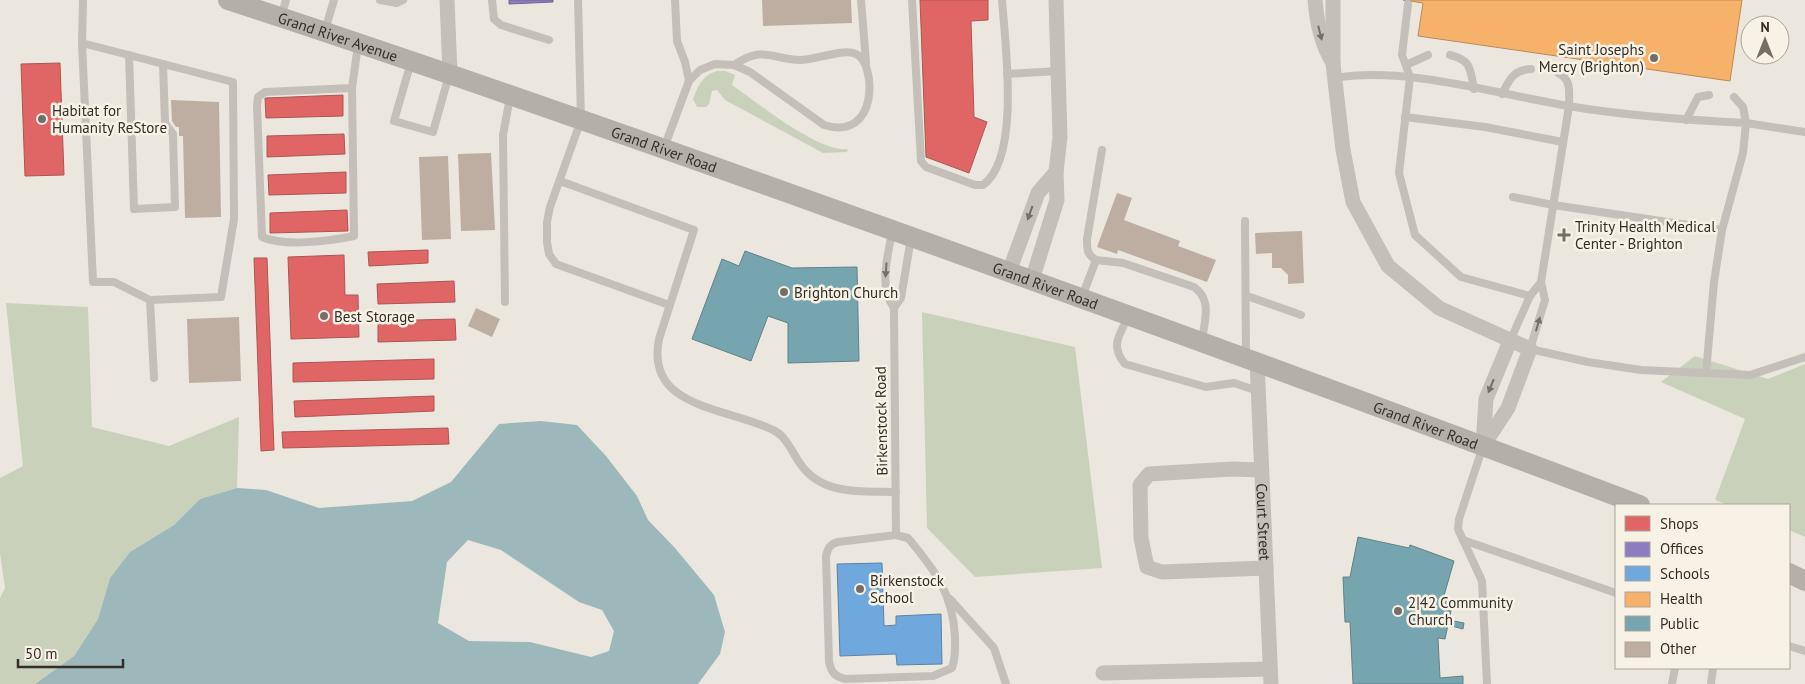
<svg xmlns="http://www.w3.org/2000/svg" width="1805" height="684" font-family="'PT Sans',sans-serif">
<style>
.green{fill:#c9d1ba}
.water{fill:#9cb8bb;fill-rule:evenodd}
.shops{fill:#e06666;stroke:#ad5553}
.offices{fill:#8e7cc3;stroke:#736494}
.schools{fill:#6fa8dc;stroke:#5e83a6}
.health{fill:#f6b26b;stroke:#bc8a57}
.public{fill:#76a5af;stroke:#628186}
.building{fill:#beaea1}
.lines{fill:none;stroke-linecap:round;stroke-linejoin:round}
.lane{stroke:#c4bfb9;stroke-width:8}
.street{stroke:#c4bfb9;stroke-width:15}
.secondary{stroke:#b5afa9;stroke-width:20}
.oneway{fill:#756f69}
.poi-dot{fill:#756e67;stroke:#f8f2e6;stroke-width:2}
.labels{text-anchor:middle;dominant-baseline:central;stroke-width:5;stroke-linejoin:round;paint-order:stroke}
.street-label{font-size:15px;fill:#352d27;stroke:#f8f2e6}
.poi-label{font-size:15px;fill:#352d27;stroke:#f8f2e6;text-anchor:start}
</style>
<rect width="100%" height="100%" fill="#ebe7df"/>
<g class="green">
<path d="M 717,71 L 725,71 L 735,75 L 732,85 C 758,103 819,153 848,149 L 847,152 L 823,153 L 725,100 L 717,90 L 712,91 L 709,104 L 706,107 L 697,107 L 693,99 C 698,85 703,75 717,71 Z"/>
<polygon points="6,303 88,307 92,427 169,446 239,417 237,488 200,499 174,525 130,552 110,578 98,619 74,656 35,684 0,684 0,598 5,588 0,553 0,478 23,466"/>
<polygon points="922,312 1075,347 1102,568 975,577 927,528"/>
<polygon points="1695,356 1768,379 1805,364 1805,537 1789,530 1789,505 1728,505 1715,500 1745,419 1661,382"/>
</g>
<path class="water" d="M 541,421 L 577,425 L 606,456 L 637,496 L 648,520 L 675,548 L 714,595 L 725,632 L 720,654 L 698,684 L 35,684 L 74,656 L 98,619 L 110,578 L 130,552 L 174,525 L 200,499 L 237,488 L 266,490 L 319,508 L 412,501 L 451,482 L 499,424 ZM 468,540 L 501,550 L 579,602 L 602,610 L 614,631 L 609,651 L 591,657 L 530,642 L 469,641 L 438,623 L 447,562 Z"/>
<g class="shops">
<polygon points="920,0 988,0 988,20 971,21 974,117 987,122 969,173 926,157"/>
<polygon points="60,63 64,175 25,176 21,64"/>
<polygon points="343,95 343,116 266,118 265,98"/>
<polygon points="344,134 345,154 267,157 267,136"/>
<polygon points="346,172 346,193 269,195 268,175"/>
<polygon points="347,210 348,231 270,233 270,213"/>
<polygon points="428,250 428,263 369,266 368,252"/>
<polygon points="344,255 345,295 358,295 359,337 291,339 288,257"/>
<polygon points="254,258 267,258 274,450 261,451"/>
<polygon points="454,281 455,302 378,304 377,284"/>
<polygon points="455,319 456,340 378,342 378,321"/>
<polygon points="434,359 434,379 293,382 293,363"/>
<polygon points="434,396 434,411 295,417 294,401"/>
<polygon points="448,428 449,444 283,448 282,432"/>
</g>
<polygon class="offices" points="509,0 553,0 553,2 509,4"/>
<polygon class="schools" points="882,563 884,626 896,625 896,616 941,614 942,664 897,665 896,654 840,656 837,564"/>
<polygon class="health" points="1403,0 1742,0 1730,81 1418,36 1423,3"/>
<g class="public">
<polygon points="745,251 792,268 857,267 859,361 788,363 788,323 768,316 751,361 692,339 722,259 739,266"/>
<polygon points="1358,537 1409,548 1410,545 1454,561 1443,599 1453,602 1449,620 1464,623 1463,629 1448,625 1445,639 1438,638 1440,678 1463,676 1463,684 1353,684 1350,622 1345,622 1343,577 1350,577"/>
</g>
<g class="building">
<polygon points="762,0 851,0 852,23 763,26"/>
<polygon points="171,100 219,102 221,217 185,218 183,136 179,136 179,127 176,127 172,121"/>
<polygon points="491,153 495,230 461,231 458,154"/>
<polygon points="448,156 451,239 422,240 419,157"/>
<polygon points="1117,193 1132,198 1124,220 1180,241 1178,246 1216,260 1207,282 1118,250 1117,254 1097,247"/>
<polygon points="1302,231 1304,283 1288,284 1288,275 1281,268 1272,268 1272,253 1256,254 1255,233"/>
<polygon points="476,308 500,319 492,337 468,326"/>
<polygon points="239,317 241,381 189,383 187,319"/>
</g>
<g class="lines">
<g class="lane">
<polyline points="380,0 397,3 403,0"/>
<polyline points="492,0 494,19 501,25 549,40"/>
<polyline points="578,0 581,120 550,207 547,222 547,242 549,254 556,264 669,305"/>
<polyline points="675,0 677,41 685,62 689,81"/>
<polyline points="861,0 866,62"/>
<path d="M 912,0 L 921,161 L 926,167 L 975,185 L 983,185 C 1021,158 1005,42 1002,0"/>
<polyline points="1408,4 1402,55 1410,77 1399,173 1415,235 1461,277 1530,296"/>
<polyline points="281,17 286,0"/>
<polyline points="325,30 334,0"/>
<polyline points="82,43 233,82 234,219 221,297 150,300 114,282 93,282 82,43 83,0"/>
<polyline points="129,55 134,209 175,207 173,134 165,123 163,64"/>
<path d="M 1450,55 C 1472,60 1470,70 1474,89"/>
<polyline points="411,62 394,121 433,132 449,75"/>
<polyline points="1406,65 1428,55"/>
<polyline points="1007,74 1058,71"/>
<path d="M 1335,78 C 1406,66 1497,94 1568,106 C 1627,116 1686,120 1746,123 L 1743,153 L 1722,230 L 1714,282 L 1706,373"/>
<path d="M 352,88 L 265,92 L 258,97 L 257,106 L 262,237 C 284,247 330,241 354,236 L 352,88 L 358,45"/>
<path d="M 1502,94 C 1510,79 1513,70 1531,69"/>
<polyline points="1734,97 1743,107 1746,123 1805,132"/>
<polyline points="1405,117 1485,127 1563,142"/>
<polyline points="1686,120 1698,97 1709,95"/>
<path d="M 664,148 L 689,81 L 700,70 L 715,64 L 734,65 L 750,72 L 824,125 C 880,142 876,62 856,54 C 842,48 817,60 800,60 C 770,59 764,45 734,65"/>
<path d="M 560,181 L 694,230 L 659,339 C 645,409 727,407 773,430 C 786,436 791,450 799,462 C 821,496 860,491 896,492"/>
<polyline points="1513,197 1553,205 1722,230"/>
<polyline points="1245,221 1246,357"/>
<path d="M 892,232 C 888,257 878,285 894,308 L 896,535"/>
<path d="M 1096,260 C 1087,255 1087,249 1087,239 L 1102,150"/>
<path d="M 1541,282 L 1569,106 C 1569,93 1572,79 1558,73"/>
<polyline points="1247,296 1301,315"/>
<path d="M 1082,297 L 1096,260 L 1123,263 L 1194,287 C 1213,300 1204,322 1202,341"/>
<polyline points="150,300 154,378"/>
<polyline points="505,302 503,135 510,97"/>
<polyline points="894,308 901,298 911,238"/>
<path d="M 1128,317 C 1119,336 1110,346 1125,364 L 1206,387 L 1234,383 L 1258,391"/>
<polyline points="1510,341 1530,296 1541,282 1545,300 1530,349 1588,362 1641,370 1750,375 1805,357"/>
<polyline points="1483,446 1459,519 1458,529 1482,581 1487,684"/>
<path d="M 896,535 L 908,538 C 935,570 953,594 955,637 C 955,648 956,657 952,668 L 933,676 L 845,679 C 835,676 831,673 829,661 L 826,556 C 828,548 830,544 838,542 Z"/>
<polyline points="1463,540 1616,593"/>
<polyline points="950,599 994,648 1006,684"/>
<polyline points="1789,646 1805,651"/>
<polyline points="1672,684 1675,668"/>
<polyline points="1711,684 1713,668"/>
</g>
<g class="street">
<polyline points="447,0 450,73"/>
<path d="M 1315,0 C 1317,23 1321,43 1333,63"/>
<polyline points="1333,0 1333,64 1343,150 1353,202 1388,266 1439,308 1530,349 1508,408 1483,446 1486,399 1510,341"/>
<polyline points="1009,272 1038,193 1056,172"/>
<polyline points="1032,280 1057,200 1056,172 1060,137 1056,0"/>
<path id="s1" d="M 1257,361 L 1271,684"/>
<polyline points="1261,470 1232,469 1149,474 1140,485 1141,538 1147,567 1162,572 1266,568"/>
<polyline points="1103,673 1270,669"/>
</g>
<g class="secondary">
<path id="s2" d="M 228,0 C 431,66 632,137 833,209 C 1103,305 1372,404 1640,505"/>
<polyline points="1789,573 1805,581"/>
</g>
</g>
<defs><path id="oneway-solid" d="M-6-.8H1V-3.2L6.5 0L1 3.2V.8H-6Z" transform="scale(1.25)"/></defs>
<g class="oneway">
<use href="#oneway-solid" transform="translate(1320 33) rotate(76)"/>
<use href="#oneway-solid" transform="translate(1030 213) rotate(110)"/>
<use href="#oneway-solid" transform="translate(886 270) rotate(94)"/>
<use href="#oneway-solid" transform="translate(1538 324) rotate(-74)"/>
<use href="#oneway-solid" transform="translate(1491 386) rotate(112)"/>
</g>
<g class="poi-dot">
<circle cx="1654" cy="58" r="5"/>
<circle cx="42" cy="119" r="5"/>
<path d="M1561.5 227.5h5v5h5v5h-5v5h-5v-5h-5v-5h5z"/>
<circle cx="784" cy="292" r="5"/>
<circle cx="324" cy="316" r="5"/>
<circle cx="860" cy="589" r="5"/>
<circle cx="1398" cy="611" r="5"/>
</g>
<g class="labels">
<g class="street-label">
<text stroke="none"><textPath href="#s2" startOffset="116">Grand River Avenue</textPath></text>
<text stroke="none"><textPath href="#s2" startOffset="461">Grand River Road</textPath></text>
<text stroke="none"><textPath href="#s2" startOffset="866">Grand River Road</textPath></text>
<text transform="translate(881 421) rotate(-91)">Birkenstock Road</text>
<text stroke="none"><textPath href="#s2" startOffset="1271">Grand River Road</textPath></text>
<text stroke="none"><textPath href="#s1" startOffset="161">Court Street</textPath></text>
</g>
<g class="poi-label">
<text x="1644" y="49" text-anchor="end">Saint Josephs<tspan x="1644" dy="17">Mercy (Brighton)</tspan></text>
<text x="52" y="110">Habitat for<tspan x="52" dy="17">Humanity ReStore</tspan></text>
<text x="1575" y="226">Trinity Health Medical<tspan x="1575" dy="17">Center - Brighton</tspan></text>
<text x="794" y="292">Brighton Church</text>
<text x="334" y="316">Best Storage</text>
<text x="870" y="580">Birkenstock<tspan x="870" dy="17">School</tspan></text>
<text x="1408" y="602">2|42 Community<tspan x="1408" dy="17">Church</tspan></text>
</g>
</g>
<rect x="1615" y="504" width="175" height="165" fill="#f8f2e6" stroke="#aaa39a"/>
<rect x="1625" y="516" width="25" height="15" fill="#e06666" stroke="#aaa39a"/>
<text x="1660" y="529" font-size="15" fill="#352d27">Shops</text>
<rect x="1625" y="542" width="25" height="15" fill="#8e7cc3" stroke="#aaa39a"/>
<text x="1660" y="554" font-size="15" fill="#352d27">Offices</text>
<rect x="1625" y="566" width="25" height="15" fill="#6fa8dc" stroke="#aaa39a"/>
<text x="1660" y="579" font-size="15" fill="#352d27">Schools</text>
<rect x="1625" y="592" width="25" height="15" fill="#f6b26b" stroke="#aaa39a"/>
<text x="1660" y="604" font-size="15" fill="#352d27">Health</text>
<rect x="1625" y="616" width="25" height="15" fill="#76a5af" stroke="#aaa39a"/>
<text x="1660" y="629" font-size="15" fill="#352d27">Public</text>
<rect x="1625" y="642" width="25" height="15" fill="#beaea1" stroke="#aaa39a"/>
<text x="1660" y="654" font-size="15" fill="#352d27">Other</text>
<g transform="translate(1765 40)"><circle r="24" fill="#f8f2e6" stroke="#aaa39a"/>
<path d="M0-4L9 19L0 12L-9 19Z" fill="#756e67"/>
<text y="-8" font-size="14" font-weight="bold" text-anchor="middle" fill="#352d27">N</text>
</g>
<path d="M18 659v8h105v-8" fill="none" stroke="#352d27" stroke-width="2.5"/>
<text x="25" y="659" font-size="15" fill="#352d27" stroke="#f8f2e6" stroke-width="4" paint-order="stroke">50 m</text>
</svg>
